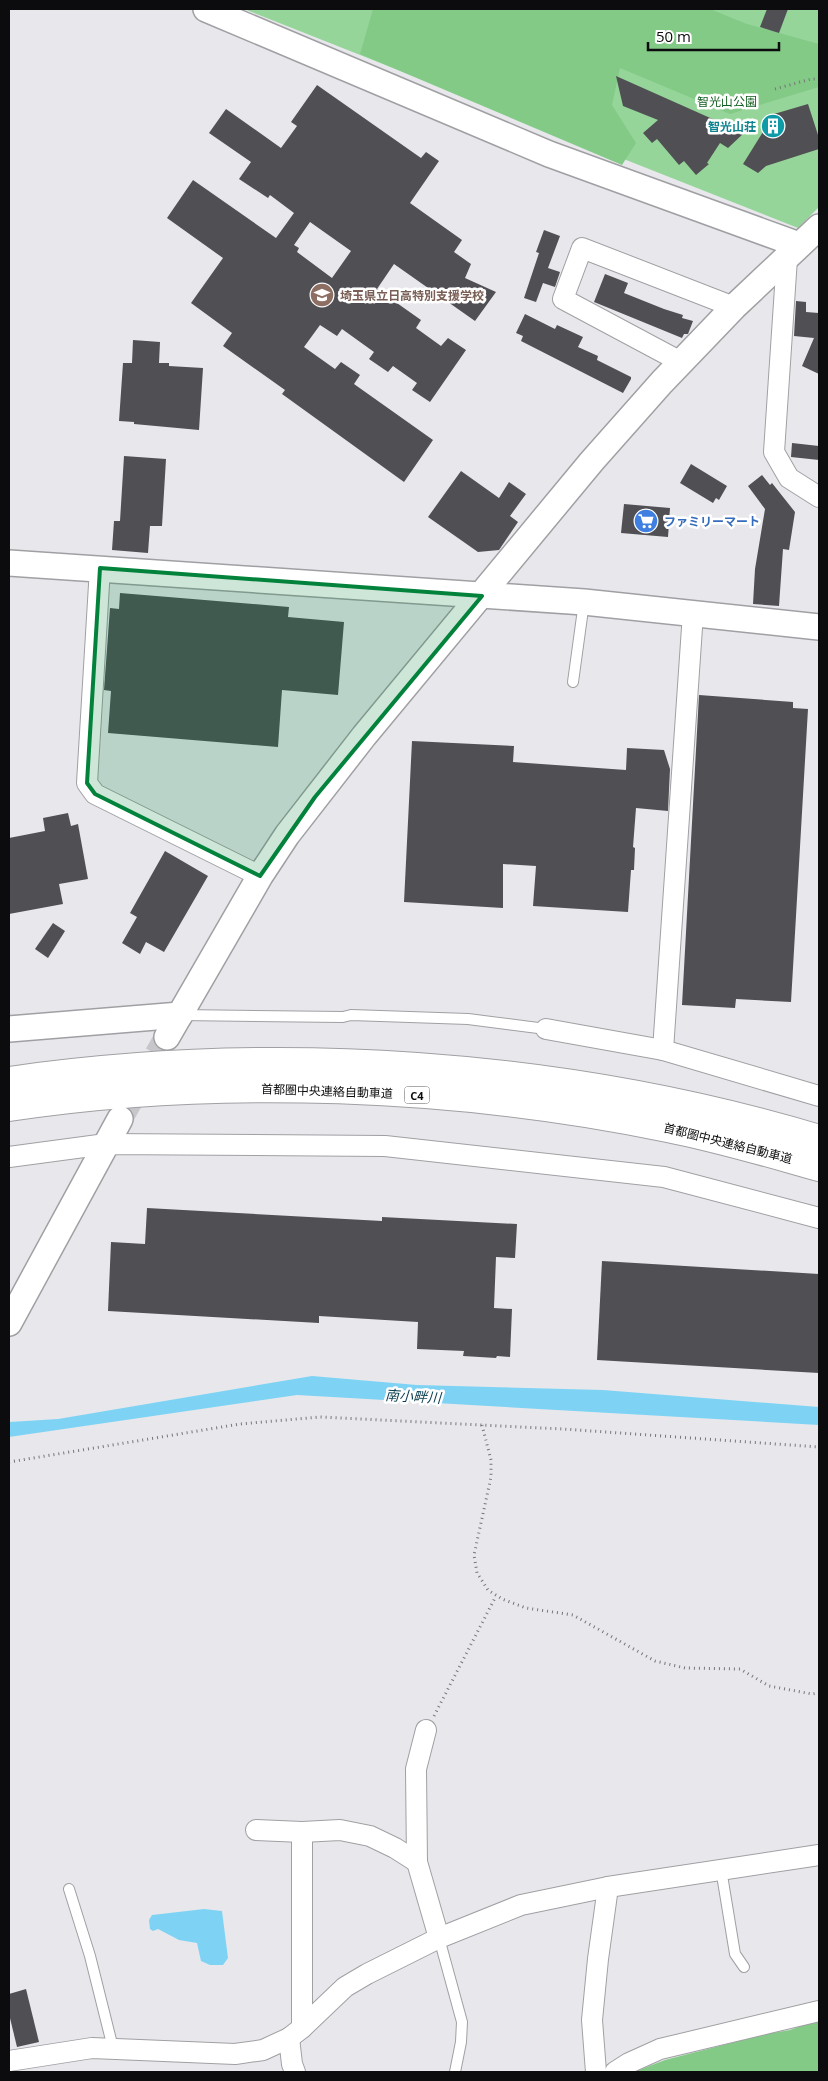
<svg xmlns="http://www.w3.org/2000/svg" width="828" height="2081" font-family="'Open Sans','Noto Sans JP',sans-serif">
<style>
.green{fill:#96d599}
.forest{fill:#83ca87}
.water{fill:#7ed3f4}
.building{fill:#505054;fill-rule:evenodd}
.lines{fill:none;stroke-linecap:round;stroke-linejoin:round}
.tertiary-tunnel{stroke:#c7c7cb;stroke-width:25;stroke-dasharray:25 12;stroke-linecap:butt}
.service-casing{stroke:#a0a0a4;stroke-width:12}
.minor-casing{stroke:#a0a0a4;stroke-width:22}
.tertiary-casing{stroke:#a0a0a4;stroke-width:28}
.motorway-casing{stroke:#a0a0a4;stroke-width:30}
.path{stroke:#767679;stroke-width:3;stroke-dasharray:1 4;stroke-linecap:butt}
.service{stroke:#fff;stroke-width:10}
.minor{stroke:#fff;stroke-width:20}
.tertiary{stroke:#fff;stroke-width:25}
.motorway{stroke:#fff;stroke-width:28}
.marked{fill:#03823c;fill-opacity:0.2;stroke:#03823c;stroke-width:4;stroke-linejoin:round}
.labels{text-anchor:middle;dominant-baseline:central;stroke-width:5;stroke-linejoin:round;paint-order:stroke}
.shield{fill:#fff;stroke:#555556;stroke-width:1}
.shield-label{font-size:11px;font-weight:bold;fill:#0c0c0e}
.park-label{font-size:12px;fill:#115d1f;stroke:#fff}
.culture-label{font-size:12px;font-weight:bold;fill:#0d838f;stroke:#fff;text-anchor:end}
.education-label{font-size:12px;font-weight:bold;fill:#785e54;stroke:#fff;text-anchor:start}
.shop-label{font-size:12px;font-weight:bold;fill:#366cbe;stroke:#fff;text-anchor:start}
.street-label{font-size:12px;fill:#0c0c0e;stroke:#fff}
.water-label{font-size:14px;font-style:italic;fill:#093d4e;stroke:#fff}
</style>
<rect width="100%" height="100%" fill="#e8e8ec"/>
<polygon class="green" points="244,9 819,9 819,207 798,228"/>
<g class="forest">
<polygon points="373,9 710,9 747,24 819,44 819,87 730,114 620,68 612,105 636,143 622,165 360,54"/>
<polygon points="817,2020 819,2021 819,2072 634,2072 665,2060 766,2034 790,2030"/>
</g>
<g class="water">
<polygon points="312,1376 417,1385 603,1390 819,1407 819,1425 297,1395 9,1437 9,1422 58,1419"/>
<polygon points="204,1909 222,1911 228,1958 223,1965 210,1965 201,1961 197,1943 179,1940 158,1929 153,1931 150,1929 149,1920 152,1915"/>
</g>
<g class="building">
<polygon points="767,9 788,9 779,33 760,27"/>
<polygon points="616,76 744,133 728,148 720,143 707,163 709,164 696,175 684,161 679,165 657,139 652,143 643,133 658,120 623,106"/>
<path d="M 317,85 L 421,158 L 426,152 L 439,161 L 410,203 L 462,240 L 454,252 L 471,264 L 465,278 L 496,292 L 475,321 L 394,264 L 377,289 L 421,320 L 416,328 L 441,346 L 448,338 L 466,350 L 430,402 L 412,390 L 417,383 L 393,366 L 388,372 L 369,359 L 374,352 L 342,329 L 337,336 L 320,325 L 304,347 L 335,369 L 341,362 L 360,375 L 354,384 L 433,440 L 404,482 L 282,394 L 285,390 L 223,346 L 232,333 L 191,303 L 223,258 L 167,218 L 193,180 L 276,238 L 294,213 L 270,195 L 268,198 L 239,179 L 251,162 L 209,133 L 226,109 L 281,148 L 297,126 L 291,122 ZM 310,222 L 351,251 L 332,278 L 297,252 L 299,248 L 294,245 Z"/>
<polygon points="808,104 819,138 819,149 766,166 758,173 743,164 774,114"/>
<polygon points="544,230 560,236 548,268 560,272 555,287 543,283 536,302 524,298 539,253 536,252"/>
<polygon points="605,274 628,283 624,293 664,309 683,315 682,318 693,321 688,334 684,334 682,338 594,302"/>
<polygon points="796,301 806,302 806,312 819,313 819,374 802,366 814,338 794,336"/>
<polygon points="525,314 555,329 557,325 583,337 578,347 598,356 597,360 631,377 631,379 623,393 521,341 523,336 516,333"/>
<polygon points="133,340 160,342 159,363 169,363 169,366 203,368 199,430 134,424 134,422 119,421 123,363 132,363"/>
<polygon points="792,443 819,446 819,460 791,457"/>
<polygon points="124,456 166,459 162,526 150,526 148,553 112,550 114,521 120,521"/>
<polygon points="691,464 727,486 719,500 716,498 713,503 680,483"/>
<polygon points="461,471 499,498 509,482 526,494 510,516 518,522 499,550 478,552 428,517"/>
<polygon points="762,475 770,485 772,483 795,512 789,550 783,549 779,606 753,604 755,569 765,509 748,486"/>
<polygon points="624,504 670,508 668,537 621,533"/>
<polygon points="120,593 289,607 288,617 344,622 338,695 282,690 278,747 108,733 111,691 104,690 110,608 119,609"/>
<polygon points="699,695 793,702 793,708 808,709 791,1002 736,999 735,1008 682,1005"/>
<polygon points="412,741 514,746 513,762 626,770 627,748 664,750 670,769 668,811 636,808 633,847 635,848 634,870 631,870 628,912 533,906 536,866 503,864 503,908 404,902"/>
<polygon points="68,813 71,826 78,824 88,879 59,884 63,904 9,914 9,838 45,831 43,818"/>
<polygon points="165,851 208,876 164,952 146,942 140,954 122,943 137,917 130,913"/>
<polygon points="53,923 65,931 48,958 35,949"/>
<polygon points="147,1208 382,1221 382,1217 517,1224 515,1258 496,1257 494,1308 512,1309 510,1357 497,1356 496,1358 463,1356 464,1351 417,1349 418,1322 319,1316 319,1323 108,1311 111,1242 145,1244"/>
<polygon points="602,1261 819,1274 819,1373 597,1360"/>
<polygon points="26,1989 39,2042 17,2047 9,2014 9,1994"/>
</g>
<g class="lines">
<polyline class="tertiary-tunnel" points="120,1119 167,1037"/>
<g class="service-casing">
<g id="service">
<polyline points="573,682 584,602"/>
<polyline points="180,1015 343,1017 351,1015 468,1019 546,1029"/>
<polyline points="721,1869 735,1954 744,1967"/>
<polyline points="69,1889 90,1956 113,2048"/>
<polyline points="439,1938 462,2022 461,2042 455,2072"/>
</g>
</g>
<g class="minor-casing">
<g id="minor">
<polyline points="787,258 774,452 789,478 819,497"/>
<polyline points="681,362 563,299 582,248 734,307"/>
<polyline points="100,568 87,783 95,794 260,876"/>
<polyline points="546,1029 663,1050 819,1096"/>
<polyline points="663,1050 693,613"/>
<polyline points="9,1157 106,1144 385,1146 664,1177 819,1218"/>
<polyline points="426,1730 416,1769 417,1862 439,1938"/>
<polyline points="256,1830 302,1832 340,1830 370,1836 395,1848 417,1862"/>
<polyline points="302,2028 302,1832"/>
<polyline points="289,2038 292,2064 295,2072"/>
<polyline points="9,2061 92,2048 235,2054 263,2050 289,2038 302,2028 345,1987 367,1974 439,1938 521,1905 608,1887 819,1855"/>
<polyline points="596,2072 592,2020 598,1959 608,1887"/>
<polyline points="615,2072 629,2063 660,2049 819,2011"/>
</g>
</g>
<g class="tertiary-casing">
<g id="tertiary">
<polyline points="206,9 549,154 799,245"/>
<polyline points="9,563 584,602 819,627"/>
<polyline points="9,1029 180,1015"/>
<polyline points="167,1037 260,876 287,835 364,736 592,461 662,382 734,307 819,227"/>
<polyline points="9,1323 120,1119"/>
</g>
</g>
<g class="motorway-casing">
<g id="motorway">
<path d="M 9,1081 C 274,1043 562,1062 819,1139"/>
<path d="M 9,1107 C 219,1075 460,1085 668,1128 C 719,1138 769,1153 819,1167"/>
</g>
</g>
<g class="path">
<polyline points="775,89 811,79 819,79"/>
<polyline points="482,1425 491,1460 491,1477 474,1555 477,1573 488,1590 502,1599 526,1608 573,1615 655,1661 685,1668 740,1669 769,1686 812,1694 819,1693"/>
<polyline points="9,1462 240,1424 320,1417 563,1429 819,1447"/>
<polyline points="434,1716 496,1596"/>
</g>
<use href="#service" class="service"/>
<use href="#minor" class="minor"/>
<use href="#tertiary" class="tertiary"/>
<use href="#motorway" class="motorway"/>
</g>
<path class="marked" d="M 100,568 L 482,596 L 315,797 L 260,876 L 95,794 L 87,783 Z"/>
<defs>
<g id="building-disc" transform="scale(1.25)"><circle r="9.5" fill="#0f9aa8" stroke="#fff"/><path d="M-4-6H4V6H1V3H-1V6H-4ZM-2.5-4.3h1.7v1.8h-1.7ZM.8-4.3h1.7v1.8H.8ZM-2.5-1h1.7V.8h-1.7ZM.8-1h1.7V.8H.8Z" fill="#fff"/></g>
<g id="school-disc" transform="scale(1.25)"><circle r="9.5" fill="#8d6e63" stroke="#fff"/><path d="M0-5L7-2L0 1L-7-2ZM-4 1L0 2.5L4 1V4Q0 6-4 4Z" fill="#fff"/></g>
<g id="supermarket-disc" transform="scale(1.25)"><circle r="9.5" fill="#3f7fe0" stroke="#fff"/><path d="M-6-5.5h2.5l.6 2H6L4.5 2H-2.5L-4.4-4H-6ZM-1.5 3.2a1.3 1.3 0 1 0 .1 0ZM3 3.2a1.3 1.3 0 1 0 .1 0Z" fill="#fff"/></g>
</defs>
<g fill-rule="evenodd">
<use href="#building-disc" x="773" y="126"/>
<use href="#school-disc" x="322" y="295"/>
<use href="#supermarket-disc" x="646" y="521"/>
</g>
<g class="labels">
<rect class="shield" x="404.5" y="1086.5" width="25" height="17" rx="4"/>
<g class="shield-label">
<text x="417" y="1095">C4</text>
</g>
<g class="park-label">
<text x="727" y="101">智光山公園</text>
</g>
<g class="culture-label">
<text x="756" y="126">智光山荘</text>
</g>
<g class="education-label">
<text x="340" y="295">埼玉県立日高特別支援学校</text>
</g>
<g class="shop-label">
<text x="664" y="521">ファミリーマート</text>
</g>
<g class="street-label">
<text transform="translate(327 1091) rotate(2)">首都圏中央連絡自動車道</text>
<text transform="translate(728 1143) rotate(14)">首都圏中央連絡自動車道</text>
</g>
<g class="water-label">
<text transform="translate(413 1396) rotate(3)">南小畔川</text>
</g>
</g>
<rect width="828" height="2081" fill="none" stroke="#0c0c0e" stroke-width="20"/>
<path d="M648 42v8h131v-8" fill="none" stroke="#0c0c0e" stroke-width="2.5"/>
<text x="656" y="42" font-size="15" fill="#0c0c0e" stroke="#ffffff" stroke-width="4" paint-order="stroke">50 m</text>
</svg>
